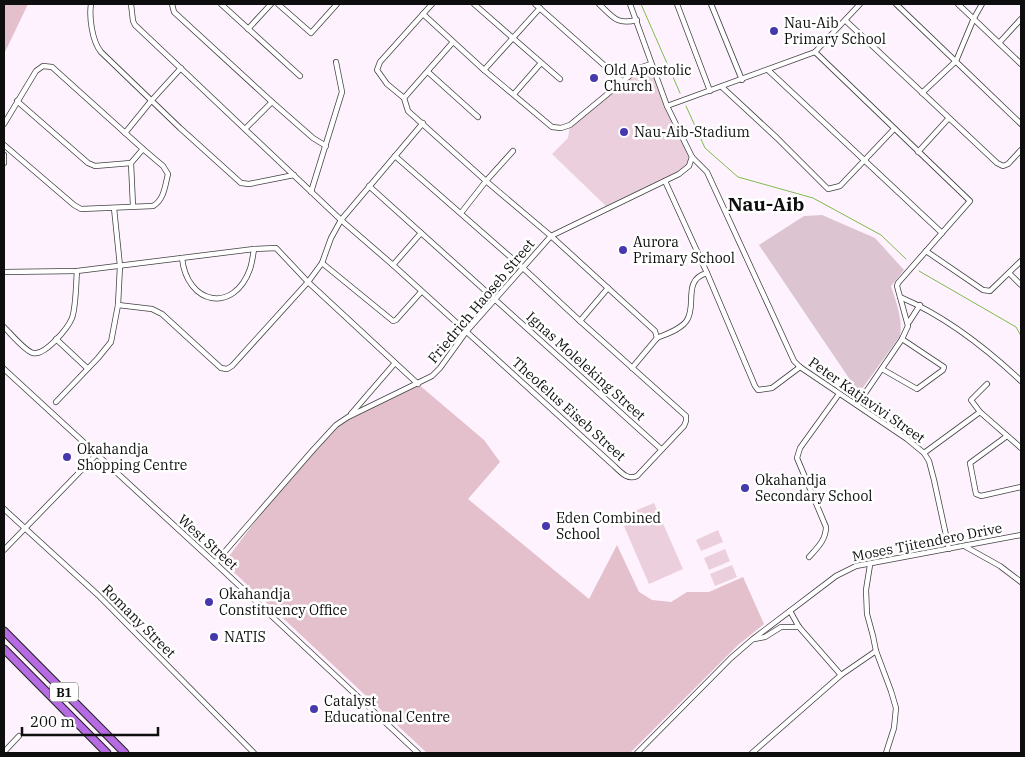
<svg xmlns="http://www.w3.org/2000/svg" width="1025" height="757" font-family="'IBM Plex Serif',serif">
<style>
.green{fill:#e4bfcc}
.cemetery{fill:#ddc4d1}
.pitch{fill:#eccfdd}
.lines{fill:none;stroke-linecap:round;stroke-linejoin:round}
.stream{stroke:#7dbc4c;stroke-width:1}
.minor-casing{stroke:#414141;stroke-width:6}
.highway-casing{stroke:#1f1f1f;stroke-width:9}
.minor{stroke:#fff;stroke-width:4.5}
.highway{stroke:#b66be2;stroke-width:7}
.poi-dot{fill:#4638ad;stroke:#fff;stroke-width:2}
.labels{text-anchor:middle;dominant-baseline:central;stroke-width:5;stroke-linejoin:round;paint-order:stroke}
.shield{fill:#fff;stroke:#565656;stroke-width:1}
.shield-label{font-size:12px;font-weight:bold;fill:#0e0e0e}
.poi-label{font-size:14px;fill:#0e0e0e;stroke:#fff;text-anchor:start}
.street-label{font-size:14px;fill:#0e0e0e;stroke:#fff}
.district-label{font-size:19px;font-weight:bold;fill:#0e0e0e;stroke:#fff}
</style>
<rect width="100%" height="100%" fill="#fdf2fd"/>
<g class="green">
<polygon points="4,4 28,4 4,54"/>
<polygon points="418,384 484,440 500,462 468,499 589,599 617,545 639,592 652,600 671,602 687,592 709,592 743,577 764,624 738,645 630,753 427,753 224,563 280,488 336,425"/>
</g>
<path class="cemetery" d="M 822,215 L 875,238 L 904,270 L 891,286 C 896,302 903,319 900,336 L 859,393 L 759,245 L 804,216 Z"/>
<g class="pitch">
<polygon points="651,64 667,106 692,157 689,166 608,208 552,154 568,138 570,125 639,68"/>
<polygon points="654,503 683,569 649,584 620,517"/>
<polygon points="718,530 723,542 701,551 696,540"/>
<polygon points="725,549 730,561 709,570 704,558"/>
<polygon points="732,565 737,577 715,586 710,574"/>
</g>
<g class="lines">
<g class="stream">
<polyline points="641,4 680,93"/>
<polyline points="686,106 705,148 738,177 813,198 881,235 906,259"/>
<polyline points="919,271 1016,327 1021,336"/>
</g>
<g class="minor-casing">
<g id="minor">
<path d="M 91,4 C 89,17 92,41 101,52 L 180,128 L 241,183 L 249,184 L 294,175"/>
<path d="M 131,4 L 133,21 L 135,25 L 341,220 L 393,265 L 612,464 C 620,471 627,481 637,476 L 684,426 L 686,421 L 686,416 L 580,321 L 523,268 L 395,156"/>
<polyline points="172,4 174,12 272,102 313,138 326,146"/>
<polyline points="221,4 300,76"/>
<polyline points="278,4 311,33 337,4"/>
<polyline points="432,4 380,62 377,70 387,84 404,98 408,111 486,181 551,236 655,331 657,338 632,368"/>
<polyline points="474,4 560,79"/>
<polyline points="535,4 622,81"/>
<path d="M 599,4 C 613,17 616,25 637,20"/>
<polyline points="630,4 667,106 692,157 707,172 794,361 800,367 907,439 924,453 929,461 934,480 949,549"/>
<polyline points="677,4 710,91"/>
<polyline points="711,4 742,80"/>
<polyline points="896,4 1021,124"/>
<polyline points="958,4 1021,64"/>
<polyline points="423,14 484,70 552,127 561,128 570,125 639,68 651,64"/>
<polyline points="846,21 997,163 1003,166 1008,164 1021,150"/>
<polyline points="248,29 271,4"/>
<polyline points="999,43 1021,19"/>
<polyline points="815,52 970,201 898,283 897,286 908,326 902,339 857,405"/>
<polyline points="484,70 540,8"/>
<polyline points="768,70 942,233"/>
<polyline points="428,72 478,117"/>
<polyline points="722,87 777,138 828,189 840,186 894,129"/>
<polyline points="922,93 956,61 974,18 982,4"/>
<polyline points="514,94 541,63"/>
<polyline points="404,98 453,42"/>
<polyline points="17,101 88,163 95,166 131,163"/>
<polyline points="667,106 815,52 860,4"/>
<polyline points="4,124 36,71 43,66 52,67 143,149 131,163 133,206"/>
<polyline points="245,129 272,102"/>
<polyline points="125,133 151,101 181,68"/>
<path d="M 4,145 L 74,205 L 81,209 L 153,206 C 164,200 165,186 168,174 L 163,166 L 143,149"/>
<polyline points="918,152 948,119"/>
<polyline points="4,155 4,163"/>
<polyline points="665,181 707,273 755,386 758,390 772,388 800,367"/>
<polyline points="369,186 661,449"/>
<polyline points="311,192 342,92 336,62"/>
<polyline points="461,213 486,181 513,151"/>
<polyline points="926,251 983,290 990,291 1021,261"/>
<path d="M 182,258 C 187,305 234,314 250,269 C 252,263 253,256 254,249"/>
<polyline points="322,263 393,321 396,320 421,292"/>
<polyline points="393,265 421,233"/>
<polyline points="4,272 77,271 254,249 276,248 308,282 418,384"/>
<polyline points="1009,273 1021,285"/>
<path d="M 900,297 C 945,316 986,348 1021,381"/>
<polyline points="118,305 152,309 162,314 221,368 227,369 232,366 308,282 322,263 331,238 341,220 423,123"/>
<polyline points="580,321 608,288"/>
<polyline points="909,322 920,305"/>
<path d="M 4,327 C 11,334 25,351 33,353 C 45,356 68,328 72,318 C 76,307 76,283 77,271"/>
<path d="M 657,338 C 666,334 682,329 687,320 C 697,305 682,280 707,273"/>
<polyline points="56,339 87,368"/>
<polyline points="4,369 215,563 418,753"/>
<polyline points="882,369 917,389 943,370 944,367 902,339"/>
<polyline points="56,402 98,358 111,342 118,305 120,266 114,208"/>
<polyline points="980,412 971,400 987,384"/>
<polyline points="351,414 395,363"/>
<polyline points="1007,436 970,463 976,494 981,496 1021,487"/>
<polyline points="924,453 980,412 1021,448"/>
<polyline points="4,509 98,595 254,753"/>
<polyline points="966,547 1000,566 1021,582"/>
<polyline points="4,550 96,455"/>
<path d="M 809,557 C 817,548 826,540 826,527 L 797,458 L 800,448 L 839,394"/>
<polyline points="215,563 313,450 336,425 348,417 432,376 440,368 466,332 551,236 679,174 689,166 692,157"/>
<polyline points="870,565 866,590 867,614 873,636 876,651 891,691 896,708 894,728 886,753"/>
<polyline points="790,611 799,627 841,675"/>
<polyline points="754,639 765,637 781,627 799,627"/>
<polyline points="4,752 19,736"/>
<polyline points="637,753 731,658 753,639 836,576 856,566 1021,535"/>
<polyline points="752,753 841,675 876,651"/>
</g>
</g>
<g class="highway-casing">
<g id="highway">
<polyline points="4,631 125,753"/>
<polyline points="4,649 107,753"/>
</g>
</g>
<use href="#minor" class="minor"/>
<use href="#highway" class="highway"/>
</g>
<g class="poi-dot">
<circle cx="774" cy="31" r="5"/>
<circle cx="594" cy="78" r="5"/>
<circle cx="624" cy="132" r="5"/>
<circle cx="623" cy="250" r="5"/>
<circle cx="67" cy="457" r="5"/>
<circle cx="745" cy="488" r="5"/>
<circle cx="546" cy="526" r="5"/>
<circle cx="209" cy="602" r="5"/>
<circle cx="214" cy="637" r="5"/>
<circle cx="314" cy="709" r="5"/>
</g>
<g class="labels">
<rect class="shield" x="50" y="682.5" width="28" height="19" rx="4"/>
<g class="shield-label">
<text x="64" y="692">B1</text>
</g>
<g class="poi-label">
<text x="784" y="23">Nau-Aib<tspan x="784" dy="16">Primary School</tspan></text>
<text x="604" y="70">Old Apostolic<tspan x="604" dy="16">Church</tspan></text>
<text x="634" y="132">Nau-Aib-Stadium</text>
<text x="633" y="242">Aurora<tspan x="633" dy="16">Primary School</tspan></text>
<text x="77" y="449">Okahandja<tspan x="77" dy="16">Shopping Centre</tspan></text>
<text x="755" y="480">Okahandja<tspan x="755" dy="16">Secondary School</tspan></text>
<text x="556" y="518">Eden Combined<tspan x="556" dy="16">School</tspan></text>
<text x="219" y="594">Okahandja<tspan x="219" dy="16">Constituency Office</tspan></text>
<text x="224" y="637">NATIS</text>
<text x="324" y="701">Catalyst<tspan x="324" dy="16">Educational Centre</tspan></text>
</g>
<g class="street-label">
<text transform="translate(481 301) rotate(-50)">Friedrich Haoseb Street</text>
<text transform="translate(586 366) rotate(42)">Ignas Moleleking Street</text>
<text transform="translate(867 400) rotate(35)">Peter Katjavivi Street</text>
<text transform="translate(569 409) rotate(42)">Theofelus Eiseb Street</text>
<text transform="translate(208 542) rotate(42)">West Street</text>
<text transform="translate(927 542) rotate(-11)">Moses Tjitendero Drive</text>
<text transform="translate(139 621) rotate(45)">Romany Street</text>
</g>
<g class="district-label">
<text x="766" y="204">Nau-Aib</text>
</g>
</g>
<rect width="1025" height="757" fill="none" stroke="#0e0e0e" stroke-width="10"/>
<path d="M22 727v8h136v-8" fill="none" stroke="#0e0e0e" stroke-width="2.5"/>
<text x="30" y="727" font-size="15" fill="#0e0e0e" stroke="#ffffff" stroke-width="4" paint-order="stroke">200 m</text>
</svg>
